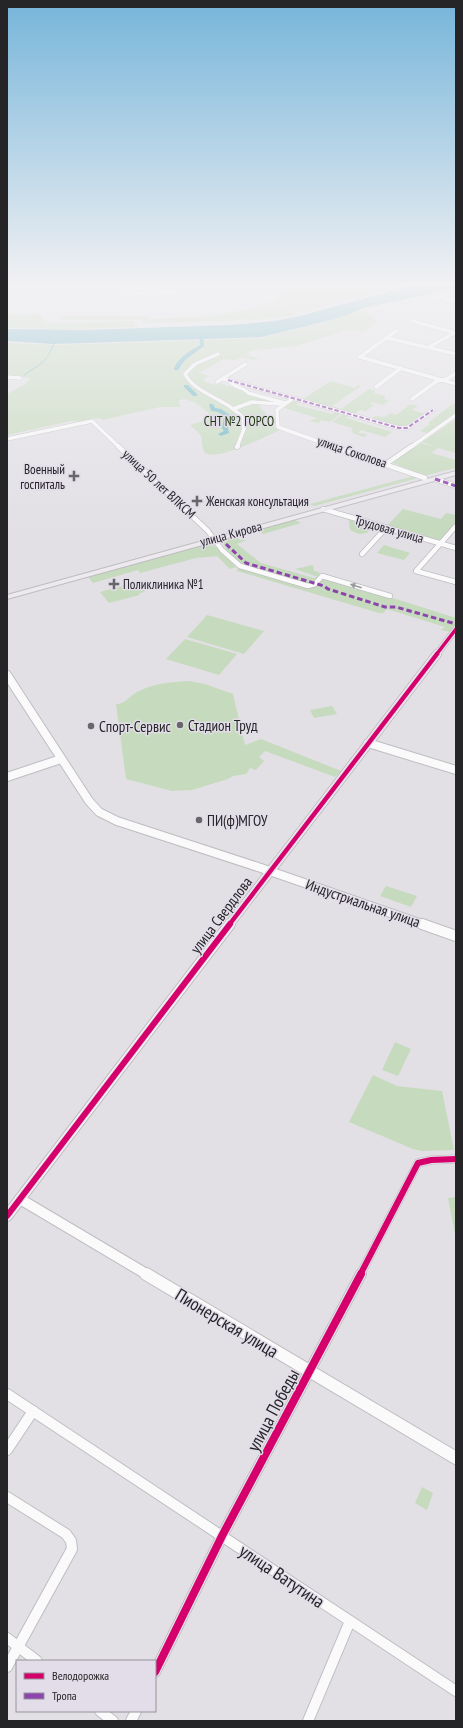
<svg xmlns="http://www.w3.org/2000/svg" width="463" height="1728" font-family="'PT Sans Narrow',sans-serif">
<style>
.green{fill:#c6dabe}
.water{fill:#6cb6c6}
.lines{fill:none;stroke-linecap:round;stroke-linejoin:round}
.stream{stroke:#6cb6c6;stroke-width:1}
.river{fill:#6cb6c6;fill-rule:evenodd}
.minor-far3-casing{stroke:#bfbdc1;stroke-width:4.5}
.minor-far2-casing{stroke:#bfbdc1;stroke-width:6}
.minor-far1-casing{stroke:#bfbdc1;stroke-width:9}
.minor-casing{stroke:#bfbdc1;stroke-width:12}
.tertiary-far3-casing{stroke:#bfbdc1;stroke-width:7}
.tertiary-far2-casing{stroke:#bfbdc1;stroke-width:10}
.tertiary-far1-casing{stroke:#bfbdc1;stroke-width:12}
.tertiary-casing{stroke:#bfbdc1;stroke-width:14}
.primary-casing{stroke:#bdbcbe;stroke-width:2}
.minor-far3{stroke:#fbfafb;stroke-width:3.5}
.minor-far2{stroke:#fbfafb;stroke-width:4.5}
.minor-far1{stroke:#fbfafb;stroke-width:7}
.minor{stroke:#fbfafb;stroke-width:10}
.tertiary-far3{stroke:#fbfafb;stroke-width:5.5}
.tertiary-far2{stroke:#fbfafb;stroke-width:8}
.tertiary-far1{stroke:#fbfafb;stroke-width:10}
.tertiary{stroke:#fbfafb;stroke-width:12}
.primary{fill:#ede9ef;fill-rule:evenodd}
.quiet-far1{stroke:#8e44ad;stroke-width:2;stroke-dasharray:4.5 2;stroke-linecap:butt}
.quiet{stroke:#8e44ad;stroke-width:3;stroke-dasharray:5.5 3;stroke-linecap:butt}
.cycleway-far3-casing{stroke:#e2dde8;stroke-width:5.5}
.cycleway-far2-casing{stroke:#e2dde8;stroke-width:7}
.cycleway-far1-casing{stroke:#e2dde8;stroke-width:8}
.cycleway-casing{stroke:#e2dde8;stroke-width:10}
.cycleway-far3{stroke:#d6006c;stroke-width:3.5}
.cycleway-far2{stroke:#d6006c;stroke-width:4.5}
.cycleway-far1{stroke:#d6006c;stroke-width:6}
.cycleway{stroke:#d6006c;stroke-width:8}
.oneway{fill:#9b9a9c}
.poi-dot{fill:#67666a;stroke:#e2dde8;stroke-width:1.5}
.labels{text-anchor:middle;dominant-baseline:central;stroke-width:3;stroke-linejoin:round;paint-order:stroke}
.far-park-label{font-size:13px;fill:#183508;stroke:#e2dde8}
.far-street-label{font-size:13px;fill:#252427;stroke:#e2dde8}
.far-poi-label{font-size:13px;fill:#252427;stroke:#e2dde8;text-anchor:start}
.poi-label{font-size:15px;fill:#252427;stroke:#e2dde8;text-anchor:start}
.street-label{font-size:15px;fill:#252427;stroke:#e2dde8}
.near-street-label{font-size:18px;fill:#252427;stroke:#e2dde8}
</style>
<rect width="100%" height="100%" fill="#e2e0e5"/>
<g class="green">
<polygon points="254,285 271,285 273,290 269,294 263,292 252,295 248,293 255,289"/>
<polygon points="274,285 306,285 327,297 308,285 408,285 299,312 292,309 288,310 296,315 248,321 245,318 231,321 143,323 142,319 61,320 58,316 148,316 149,319 201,317 230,313 280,301 276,298 281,294 279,294"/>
<path d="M 366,309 L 365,313 L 375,317 L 373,319 L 378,321 L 363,332 L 351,329 L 296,346 L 250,351 L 247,355 L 259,358 L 253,360 L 241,357 L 236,360 L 224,359 L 199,373 L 209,376 L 203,379 L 205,380 L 204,381 L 214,385 L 219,383 L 269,399 L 259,406 L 265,412 L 268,423 L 280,430 C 266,436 223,459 207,454 C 205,453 204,451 203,450 L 201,435 L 190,425 L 213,418 C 205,409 195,400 183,399 L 178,401 L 181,407 L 160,407 L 102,420 L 101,418 C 91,418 80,423 71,421 L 7,435 L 7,394 L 27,383 L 30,378 L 7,376 L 7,343 L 55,345 L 261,338 L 314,325 Z"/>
<polygon points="40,314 43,321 55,323 133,321 137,327 61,329 7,328 7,315"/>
<polygon points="331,381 354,388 358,385 361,386 332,406 341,409 369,389 376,391 374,393 386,396 383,399 389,401 383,405 371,402 370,403 374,405 366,411 360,410 353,415 303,399"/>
<polygon points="290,400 299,402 296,405 332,414 336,412 342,413 330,422 321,420 319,423 309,421 317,418 281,407"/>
<polygon points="411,404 418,406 412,410 426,414 407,428 399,428 370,420 375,416 385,417 391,413 396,415"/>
<polygon points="453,404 456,404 456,414 428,433 420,431 430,424 428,423"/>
<polygon points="343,414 349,415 346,418 392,432 385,437 361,430 358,433 368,434 364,437 352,433 354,432 351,431 353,428 332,422"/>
<polygon points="456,419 456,453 438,448 431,453 456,460 456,468 423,476 393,463 421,443 438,448 422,442"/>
<polygon points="414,476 416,477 415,479 314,506 310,504"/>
<polygon points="403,509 441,519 446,513 456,515 456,523 439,541 386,527"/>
<polygon points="295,520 301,523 263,534 260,531 246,535 243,534"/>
<polygon points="349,520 350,520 373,527 367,533 359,534 350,530"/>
<polygon points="236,536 240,540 247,540 237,544 261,563 314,578 318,577 295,569 313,565 314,571 319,572 320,575 456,618 456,627 451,632 441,630 445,627 387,609 383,613 379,613 237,571 239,564 225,550 226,549 223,543 225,540"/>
<polygon points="211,543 236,567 230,569 217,556 196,558 140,573 138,570 93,583 89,578 89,577"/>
<polygon points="384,545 410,553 404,560 377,553"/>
<polygon points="137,582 145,592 139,593 140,595 109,603 100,592"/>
<polygon points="207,615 264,631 244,654 187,637"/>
<polygon points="185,639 237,654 219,675 166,659"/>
<path d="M 189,681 L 205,684 L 233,694 L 245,745 L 261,739 L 341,771 L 335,777 L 265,751 L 259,757 L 264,761 L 256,770 L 250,768 L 246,774 L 233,776 L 228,779 L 192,790 L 172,791 L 126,779 L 116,704 C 126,704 129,696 137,692 C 154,683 171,682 189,681 Z"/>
<polygon points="332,706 337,714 314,718 310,710"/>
<polygon points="386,886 417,896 411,907 380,896"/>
<polygon points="395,1042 411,1049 398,1076 382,1070"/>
<polygon points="373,1075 397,1086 442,1091 454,1150 422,1151 413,1149 349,1122"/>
<polygon points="456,1197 456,1239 448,1198"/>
<polygon points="422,1487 433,1493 427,1510 415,1503"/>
</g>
<polygon class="water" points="414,285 456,285 456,288 363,308 348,315 311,325 261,337 54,344 7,341 7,329 87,330 231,325 275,321 300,316"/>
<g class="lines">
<g class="stream">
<polyline points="48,356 54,344"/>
<polyline points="24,375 42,363 47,357"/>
</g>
<g class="river">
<path d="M 201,331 L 203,332 L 204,346 L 185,360 L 178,370 L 174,370 C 175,360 191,350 200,345 L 199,332 Z"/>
<polygon points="184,385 188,385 197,394 197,396 193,396 184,387"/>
<polygon points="209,404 213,404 215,408 221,409 230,415 228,428 229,433 221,436 218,434 224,431 222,428 224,416 218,412 211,411"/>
</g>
<g class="minor-far3-casing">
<g id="minor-far3">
<polyline points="118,285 118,290 123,294 181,292"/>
<polyline points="439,297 456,301"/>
<polyline points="412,321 456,333"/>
<polyline points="387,338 456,354"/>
<polyline points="429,347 456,332"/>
<path d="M 218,354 L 195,364 L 185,374 C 195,394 229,400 243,418 L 244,429 L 237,447"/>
<polyline points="360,357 456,384"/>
<polyline points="360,357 396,331"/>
<polyline points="7,377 20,378"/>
<path d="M 222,379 L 228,380 C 235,389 244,387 248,393 L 285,403"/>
<polyline points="228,380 399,428 407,428 433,410"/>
<polyline points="217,382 246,364"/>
<polyline points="376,387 401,368"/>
<polyline points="292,399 277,410 278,427 334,447"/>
<polyline points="412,399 437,381 447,379 456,373"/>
<polyline points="233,409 252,402 280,404"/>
<polyline points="7,439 92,421 119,447"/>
<polyline points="411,447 456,415"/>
</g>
</g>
<g class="minor-far2-casing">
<g id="minor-far2">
<polyline points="118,446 208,531 222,550 240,566 308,586 315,584 322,576 390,596"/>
<polyline points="331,446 425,478"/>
<polyline points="237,447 238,446"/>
<polyline points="386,464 412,446"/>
<polyline points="435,479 456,486"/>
<polyline points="323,509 456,548"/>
<polyline points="456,526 416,571 456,582"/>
<polyline points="362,554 386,528"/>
</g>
</g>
<g class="minor-far1-casing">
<polyline id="minor-far1" points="360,1275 418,1163 431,1160 456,1159"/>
</g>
<g class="minor-casing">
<g id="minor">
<polyline points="7,1394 456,1691"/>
<polyline points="7,1450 33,1411"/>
<polyline points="7,1497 66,1534 71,1541 72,1549 7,1667"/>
<polyline points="7,1638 37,1661"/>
<polyline points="155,1672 222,1536 361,1274"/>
<polyline points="100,1711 113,1721"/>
<polyline points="131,1721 136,1711"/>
<polyline points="308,1721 350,1621"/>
</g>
</g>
<g class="tertiary-far3-casing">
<polyline id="tertiary-far3" points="436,655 456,629"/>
</g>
<g class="tertiary-far2-casing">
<g id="tertiary-far2">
<polyline points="7,675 89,801 99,812 117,821 261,868 425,925"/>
<polyline points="368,743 456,770"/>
<polyline points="7,777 61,759"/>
<polyline points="229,925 437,654"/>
</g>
</g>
<g class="tertiary-far1-casing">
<g id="tertiary-far1">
<polyline points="422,924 456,936"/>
<polyline points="20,1199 148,1275"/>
<polyline points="7,1216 230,924"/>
</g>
</g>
<g class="tertiary-casing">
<polyline id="tertiary" points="146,1274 456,1458"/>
</g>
<g class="primary-casing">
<polygon id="primary" points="456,471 456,475 7,599 7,595"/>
</g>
<use href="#minor-far3" class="minor-far3"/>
<use href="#minor-far2" class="minor-far2"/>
<use href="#minor-far1" class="minor-far1"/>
<use href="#minor" class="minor"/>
<use href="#tertiary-far3" class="tertiary-far3"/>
<use href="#tertiary-far2" class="tertiary-far2"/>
<use href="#tertiary-far1" class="tertiary-far1"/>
<use href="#tertiary" class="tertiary"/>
<use href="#primary" class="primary"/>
<polyline class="quiet-far1" points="228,380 399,428 407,428 433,410"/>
<g class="quiet">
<polyline points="435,479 456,486"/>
<polyline points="226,544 246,563 324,586 328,589 385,607 396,607 456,624"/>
</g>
<g class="cycleway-far3-casing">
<polyline id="cycleway-far3" points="436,655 456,629"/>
</g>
<g class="cycleway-far2-casing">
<polyline id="cycleway-far2" points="229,925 437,654"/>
</g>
<g class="cycleway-far1-casing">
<g id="cycleway-far1">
<polyline points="7,1216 230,924"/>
<polyline points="360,1275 418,1163 431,1160 456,1159"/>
</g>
</g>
<g class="cycleway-casing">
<polyline id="cycleway" points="155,1672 222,1536 361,1274"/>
</g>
<use href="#cycleway-far3" class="cycleway-far3"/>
<use href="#cycleway-far2" class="cycleway-far2"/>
<use href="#cycleway-far1" class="cycleway-far1"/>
<use href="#cycleway" class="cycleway"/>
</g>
<defs><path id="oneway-solid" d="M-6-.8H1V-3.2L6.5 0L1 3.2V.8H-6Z"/></defs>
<use class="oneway" href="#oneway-solid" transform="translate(356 586) rotate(-163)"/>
<linearGradient id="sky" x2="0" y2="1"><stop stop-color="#76b5da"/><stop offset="0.54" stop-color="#f2f1f3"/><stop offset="1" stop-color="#f2f1f3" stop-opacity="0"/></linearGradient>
<rect width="463" height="527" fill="url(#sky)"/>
<g class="poi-dot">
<path d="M72 470h4v4h4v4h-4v4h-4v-4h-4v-4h4z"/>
<path d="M195 495h4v4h4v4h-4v4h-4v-4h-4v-4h4z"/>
<path d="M112 578h4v4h4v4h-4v4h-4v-4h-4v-4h4z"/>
<circle cx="180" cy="725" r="4"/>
<circle cx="91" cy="726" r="4"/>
<circle cx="199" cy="820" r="4"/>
</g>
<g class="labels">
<g class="far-park-label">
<text x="239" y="421">СНТ №2 ГОРСО</text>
</g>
<g class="far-street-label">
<text transform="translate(352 452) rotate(19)">улица Соколова</text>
<text transform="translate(159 484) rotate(43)">улица 50 лет ВЛКСМ</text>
<text transform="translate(389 529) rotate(16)">Трудовая улица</text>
<text transform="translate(231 534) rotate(-15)">улица Кирова</text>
</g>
<g class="far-poi-label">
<text x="65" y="469" text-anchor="end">Военный<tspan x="65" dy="15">госпиталь</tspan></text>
<text x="206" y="501">Женская консультация</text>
<text x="123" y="584">Поликлиника №1</text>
</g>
<g class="poi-label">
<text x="188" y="725">Стадион Труд</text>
<text x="99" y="726">Спорт-Сервис</text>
<text x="207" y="820">ПИ(ф)МГОУ</text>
</g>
<g class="street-label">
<text transform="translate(363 903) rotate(19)">Индустриальная улица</text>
<text transform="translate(221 915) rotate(-53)">улица Свердлова</text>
</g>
<g class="near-street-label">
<text transform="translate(227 1323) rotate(31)">Пионерская улица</text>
<text transform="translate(273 1410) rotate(-62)">улица Победы</text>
<text transform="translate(282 1576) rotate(34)">улица Ватутина</text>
</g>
</g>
<rect width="463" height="1728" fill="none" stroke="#252427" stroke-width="16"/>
<rect x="16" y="1660" width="140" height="52" fill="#e2dde8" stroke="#96939b"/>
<rect x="24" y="1673" width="20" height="6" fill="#d6006c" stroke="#96939b"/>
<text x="52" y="1680" font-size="12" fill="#252427">Велодорожка</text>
<rect x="24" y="1693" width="20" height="6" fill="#8e44ad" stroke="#96939b"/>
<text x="52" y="1700" font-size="12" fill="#252427">Тропа</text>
</svg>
